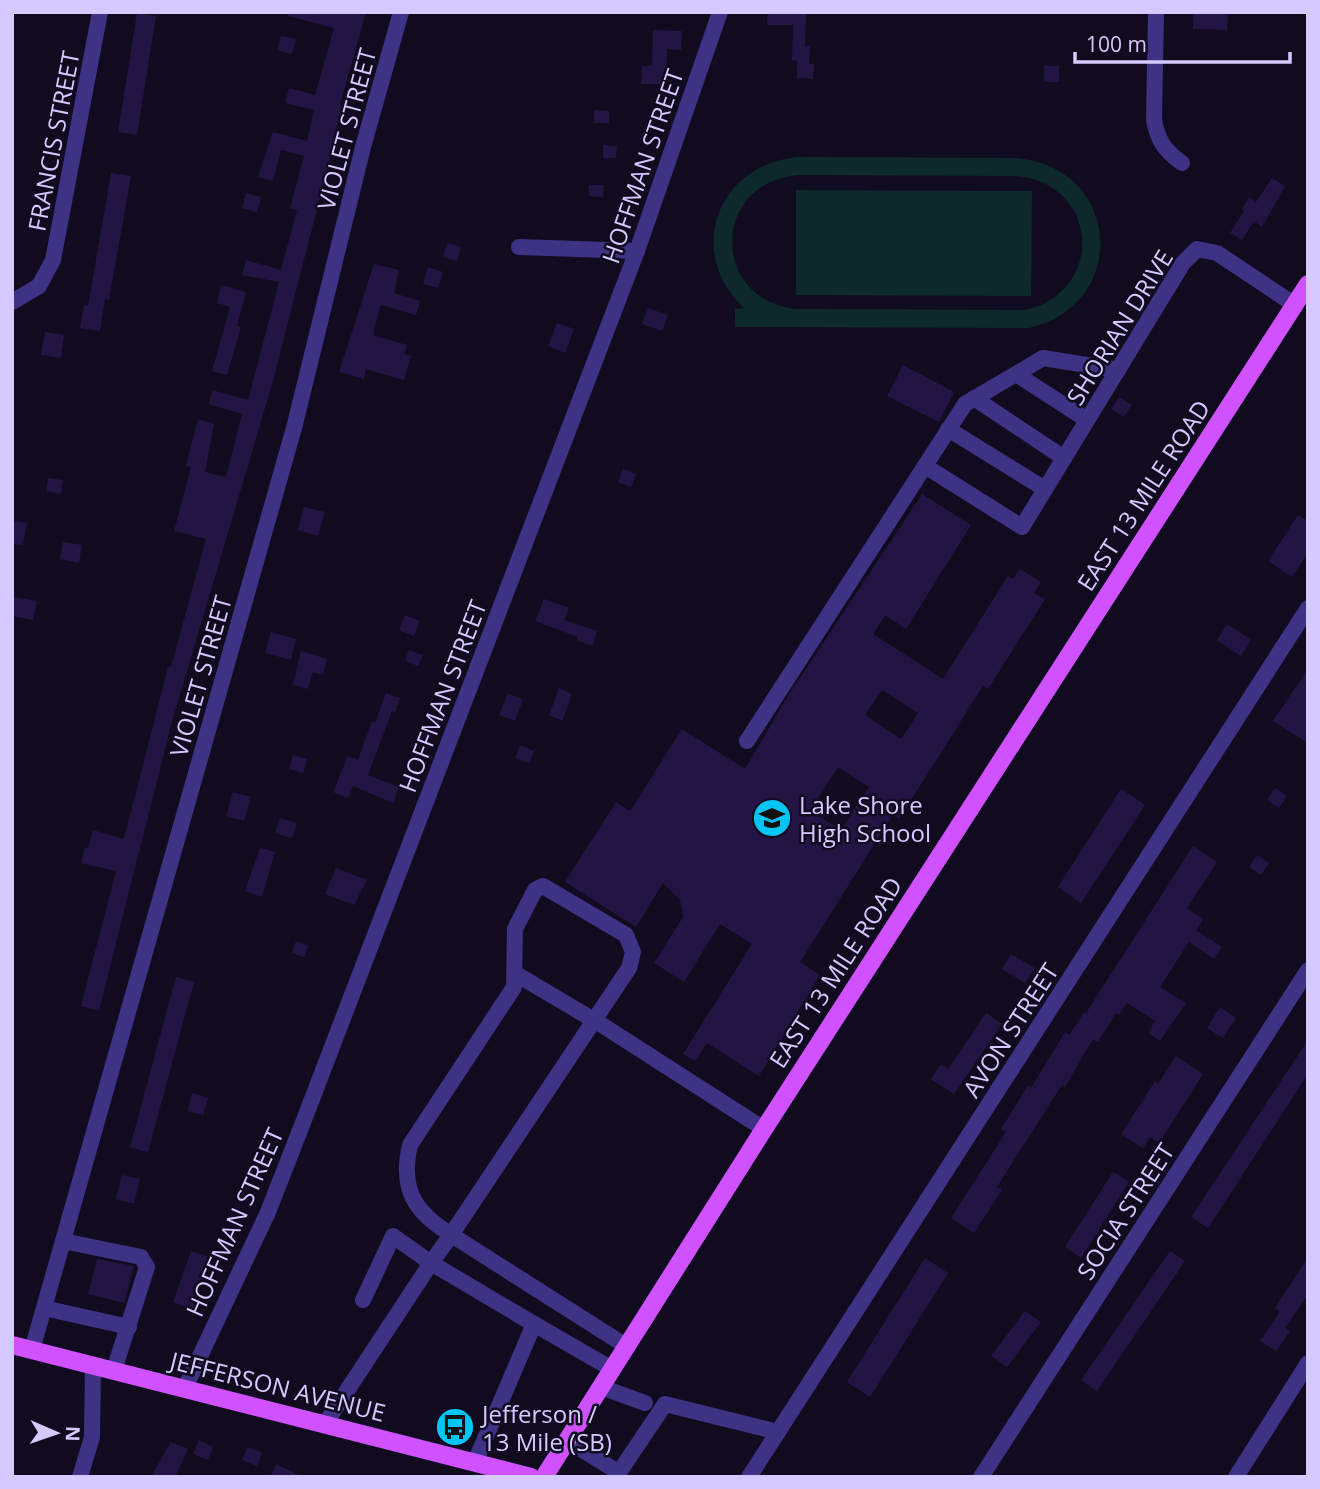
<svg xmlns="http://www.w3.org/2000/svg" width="1320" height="1489" font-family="'Open Sans',sans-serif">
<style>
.green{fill:#0d292b;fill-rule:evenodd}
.building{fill:#231543;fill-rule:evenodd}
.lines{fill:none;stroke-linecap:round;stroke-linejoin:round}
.minor{stroke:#3d3283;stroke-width:16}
.major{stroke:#cf51ff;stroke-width:18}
.labels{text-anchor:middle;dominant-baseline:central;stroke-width:5;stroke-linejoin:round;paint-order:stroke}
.street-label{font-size:24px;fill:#d5caff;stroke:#110b20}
.poi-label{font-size:24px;fill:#d5caff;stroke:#110b20;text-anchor:start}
</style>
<rect width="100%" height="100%" fill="#110b20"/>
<g class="green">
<path d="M 799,157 L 1016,158 C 1121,166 1131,304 1029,328 L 735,327 L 735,309 L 744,308 C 684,252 718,163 799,157 ZM 799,175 L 1016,176 C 1099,183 1106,290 1026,310 L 798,309 C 710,302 710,182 799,175 Z"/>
<polygon points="796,190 1032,191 1031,296 796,295"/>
</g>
<g class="building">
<polygon points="288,12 366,12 340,105 342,106 328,166 273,381 171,725 99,1011 81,1006 116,871 81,863 85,847 88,848 93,830 124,839 168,667 171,667 206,539 174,531 191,467 186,466 194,434 198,419 214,424 205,472 226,477 242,414 209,404 212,390 248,400 279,282 242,275 246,260 281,270 297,210 290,208 304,156 281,150 273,181 258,177 273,132 307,141 314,110 285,103 289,88 315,95 334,28 288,16"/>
<polygon points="768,12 806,12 805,46 810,46 809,64 814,64 813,79 797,78 797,61 792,60 793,25 767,25"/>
<polygon points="1228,12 1227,30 1193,29 1193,13"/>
<polygon points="137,13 156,16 137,135 118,132"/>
<polygon points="653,30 682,31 681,50 667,49 666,84 641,84 642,66 652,66"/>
<polygon points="281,36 296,39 292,54 277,50"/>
<rect x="1044" y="66" width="15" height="16"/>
<polygon points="594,110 609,111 609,123 594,123"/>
<polygon points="603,145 617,146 616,158 603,158"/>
<polygon points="111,173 131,176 109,300 105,299 100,331 80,328 84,305 88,306"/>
<polygon points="1272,178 1285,186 1262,227 1254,221 1242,240 1230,233 1244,211 1242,209 1249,197 1256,202"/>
<polygon points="589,185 604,185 603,197 589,196"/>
<polygon points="246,193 261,197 257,212 242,208"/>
<polygon points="447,243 461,247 457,261 443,257"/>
<polygon points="374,264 399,270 394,293 420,301 416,315 381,305 375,325 373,335 407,345 404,354 411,356 404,380 366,369 364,379 339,372"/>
<polygon points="428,267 443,272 438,288 423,284"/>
<polygon points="221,285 246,292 237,326 241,327 227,375 212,371 230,307 217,303"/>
<polygon points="648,308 668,315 662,331 642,324"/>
<polygon points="557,323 574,329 565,353 548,346"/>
<polygon points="45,332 64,335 61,358 41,355"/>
<polygon points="903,365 954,392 939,422 887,396"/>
<polygon points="1119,397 1132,405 1124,417 1111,409"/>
<polygon points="623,469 636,474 631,487 618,482"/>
<polygon points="48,478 63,480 61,494 46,491"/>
<path d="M 922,494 L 971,525 L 906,629 L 885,615 L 873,634 L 943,679 L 1008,576 L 1013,579 L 1020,569 L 1041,582 L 1034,593 L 1045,599 L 988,689 L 983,686 L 899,819 L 893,815 L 800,962 L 820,975 L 759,1076 L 707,1043 L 695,1061 L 683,1054 L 752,944 L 720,924 L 684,982 L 654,963 L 683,917 L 680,900 L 663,883 L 636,927 L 565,882 L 616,802 L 630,811 L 682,729 L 745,769 L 788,696 ZM 882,690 L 918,713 L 901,739 L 865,715 ZM 838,767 L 869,787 L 841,830 L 810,811 Z"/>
<polygon points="304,507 325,512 318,536 298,530"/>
<polygon points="1298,515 1308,521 1308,553 1292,577 1268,561"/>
<polygon points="12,521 27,523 23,545 12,544"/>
<polygon points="63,542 82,545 79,563 60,559"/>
<polygon points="14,597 37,601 33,620 12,616"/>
<polygon points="544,599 569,608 564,620 597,631 592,646 577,640 578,637 535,621"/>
<polygon points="405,615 420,621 414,636 399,630"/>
<polygon points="1227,624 1251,640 1241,656 1217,640"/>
<polygon points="271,632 296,639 291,660 265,653"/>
<polygon points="409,650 423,655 418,666 405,661"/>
<polygon points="301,651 327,659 323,675 313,672 308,689 293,685"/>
<polygon points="1308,669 1308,743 1273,721"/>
<polygon points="559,688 572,694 562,721 549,715"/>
<polygon points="386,693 400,698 395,712 392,711 368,775 399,787 393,803 353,786 348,798 333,792 348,756 358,760 372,721 375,723"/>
<polygon points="508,694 523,699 515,721 499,715"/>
<polygon points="520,745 534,751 529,763 515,758"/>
<polygon points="293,755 307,759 303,773 289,769"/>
<polygon points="1275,788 1287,796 1279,808 1267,800"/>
<polygon points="1121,789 1145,805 1081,903 1058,887"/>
<polygon points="233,792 251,797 244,821 226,816"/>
<polygon points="280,818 297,823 292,838 275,833"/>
<polygon points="1193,846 1217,862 1187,908 1203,919 1196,930 1222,947 1214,959 1189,942 1160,987 1186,1003 1160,1041 1148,1033 1155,1021 1127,1003 1119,1015 1116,1013 1098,1042 1093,1039 1065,1087 1062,1085 1042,1116 997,1187 1002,1190 974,1233 951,1218 1006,1132 1001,1129 1028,1086 1031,1088 1065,1032 1069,1035 1084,1012 1086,1013"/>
<polygon points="260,848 275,852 262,897 245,891"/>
<polygon points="1257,855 1269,863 1261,875 1249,867"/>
<polygon points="336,868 367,880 354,905 325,894"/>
<polygon points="296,941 308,946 304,957 292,953"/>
<polygon points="1011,954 1035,968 1025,983 1002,969"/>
<polygon points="176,977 194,982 148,1152 130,1147"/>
<polygon points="1220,1007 1236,1018 1223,1038 1207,1028"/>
<polygon points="986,1013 1002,1024 954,1094 931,1079 941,1064 948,1069"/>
<polygon points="1308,1040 1308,1074 1208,1228 1191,1217"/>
<polygon points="1176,1056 1203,1074 1159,1143 1150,1137 1143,1148 1121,1134 1155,1081 1158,1084"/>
<polygon points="192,1093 208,1098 203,1115 188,1111"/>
<polygon points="1113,1172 1129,1182 1081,1258 1065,1247"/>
<polygon points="122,1175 140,1179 134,1204 116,1199"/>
<polygon points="191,1251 212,1258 193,1309 173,1302"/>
<polygon points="1170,1251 1185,1261 1097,1391 1081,1380"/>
<polygon points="1308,1257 1308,1294 1285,1328 1290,1331 1276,1351 1260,1341 1280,1311 1275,1308"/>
<polygon points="925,1258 948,1273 870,1397 847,1382"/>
<polygon points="97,1259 134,1266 124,1303 88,1294"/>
<polygon points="1025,1311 1041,1322 1007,1367 991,1356"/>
<polygon points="199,1440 213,1447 208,1460 193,1454"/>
<polygon points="171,1442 188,1449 175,1477 151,1477"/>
<polygon points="248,1447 262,1453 257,1466 242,1460"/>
<polygon points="276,1464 303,1477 270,1477"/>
</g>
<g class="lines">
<g class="minor">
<path d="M 1156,12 L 1154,120 C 1158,141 1165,151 1182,163"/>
<polyline points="519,247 637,251"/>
<polyline points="12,302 39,286 53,260 100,12"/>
<polyline points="1016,374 1087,420"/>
<polyline points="974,398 1064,458"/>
<polyline points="948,429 1045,489"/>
<polyline points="925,466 1022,527 1183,263 1197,249 1217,253 1295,305"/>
<polyline points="747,741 965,404 1043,358 1118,370"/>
<polyline points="516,974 602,1025 764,1129"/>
<polyline points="63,1241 141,1257 147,1267 114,1370"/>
<polyline points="363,1300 393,1236 431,1263 534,1324 475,1462"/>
<polyline points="44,1308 129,1327"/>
<polyline points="534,1324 612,1369"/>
<polyline points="32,1350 294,428 363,147 401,12"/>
<polyline points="601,1387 645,1403"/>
<polyline points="185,1388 268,1212 304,1120 637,251 720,12"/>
<path d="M 325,1424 L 431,1263 L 451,1235 L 629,968 L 633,952 L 626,935 L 543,886 L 535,890 L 515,929 L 514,987 L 410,1145 C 398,1196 420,1216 461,1241 L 626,1346"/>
<polyline points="568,1441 618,1472"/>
<polyline points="80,1477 92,1437 93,1365"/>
<polyline points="616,1477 665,1404 778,1432"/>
<polyline points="749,1477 1308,608"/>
<polyline points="981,1477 1308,970"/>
<polyline points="1236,1477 1308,1363"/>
</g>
<g class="major">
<polyline points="12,1345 531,1477"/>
<polyline points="544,1477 764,1129 1308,284"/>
</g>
</g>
<defs>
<g id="school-disc" transform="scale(2.0125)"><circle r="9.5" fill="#00c5f5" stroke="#110b20"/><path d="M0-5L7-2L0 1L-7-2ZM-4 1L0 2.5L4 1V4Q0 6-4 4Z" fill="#111"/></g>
<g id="bus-disc" transform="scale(2.0125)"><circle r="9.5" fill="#00c5f5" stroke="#110b20"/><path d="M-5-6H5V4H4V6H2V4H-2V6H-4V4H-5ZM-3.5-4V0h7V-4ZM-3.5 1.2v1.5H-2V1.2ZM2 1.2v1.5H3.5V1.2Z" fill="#111"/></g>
</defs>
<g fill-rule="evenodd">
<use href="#school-disc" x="772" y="818"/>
<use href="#bus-disc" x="455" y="1427"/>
</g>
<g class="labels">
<g class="street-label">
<text transform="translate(346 129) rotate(-75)">VIOLET STREET</text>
<text transform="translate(53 141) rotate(-79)">FRANCIS STREET</text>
<text transform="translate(642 166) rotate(-71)">HOFFMAN STREET</text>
<text transform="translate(1119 327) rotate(-58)">SHORIAN DRIVE</text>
<text transform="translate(1143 495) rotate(-57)">EAST 13 MILE ROAD</text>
<text transform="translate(200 676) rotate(-74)">VIOLET STREET</text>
<text transform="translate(442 696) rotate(-69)">HOFFMAN STREET</text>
<text transform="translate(835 972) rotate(-57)">EAST 13 MILE ROAD</text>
<text transform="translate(1010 1030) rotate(-57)">AVON STREET</text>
<text transform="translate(1125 1211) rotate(-57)">SOCIA STREET</text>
<text transform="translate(234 1222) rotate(-66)">HOFFMAN STREET</text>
<text transform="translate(278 1386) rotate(14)">JEFFERSON AVENUE</text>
</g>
<g class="poi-label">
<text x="799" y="804">Lake Shore<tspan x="799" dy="28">High School</tspan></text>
<text x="482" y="1413">Jefferson /<tspan x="482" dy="28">13 Mile (SB)</tspan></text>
</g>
</g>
<rect width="1320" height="1489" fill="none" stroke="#d5caff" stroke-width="28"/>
<g transform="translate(56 1433) rotate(92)" stroke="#110b20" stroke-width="5" paint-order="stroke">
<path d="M0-5L12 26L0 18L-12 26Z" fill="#d5caff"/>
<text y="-10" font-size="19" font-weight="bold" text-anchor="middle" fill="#d5caff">N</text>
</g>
<path d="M1075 52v10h215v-10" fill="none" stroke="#d5caff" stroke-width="3.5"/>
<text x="1086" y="52" font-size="21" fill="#d5caff" stroke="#110b20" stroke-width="5" paint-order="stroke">100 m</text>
</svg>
